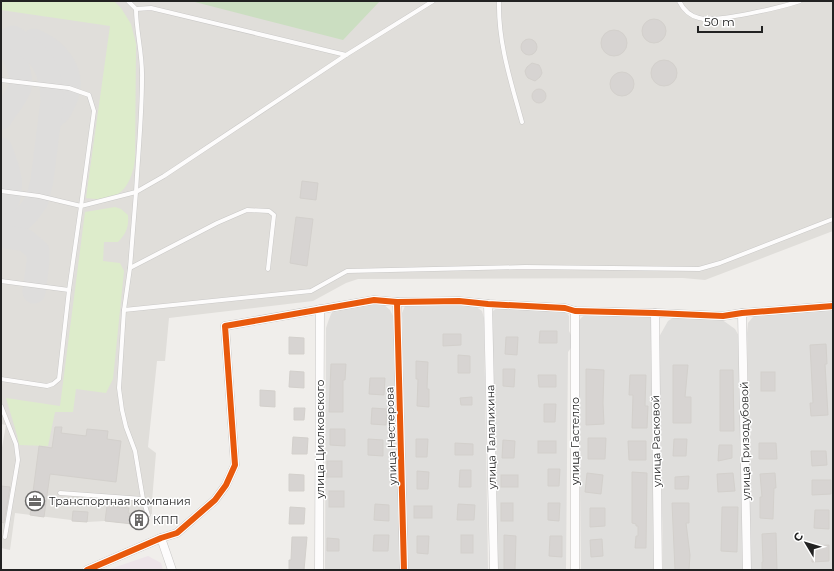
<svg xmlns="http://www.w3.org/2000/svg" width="834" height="571" font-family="Montserrat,sans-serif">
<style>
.residential{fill:#dfdedc}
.industrial{fill:#ede4e9}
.airport{fill:#e0deda}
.grass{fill:#ddeccb}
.forest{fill:#cbdec1}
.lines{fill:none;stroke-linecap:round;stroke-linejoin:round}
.taxiway{stroke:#dedddc;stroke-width:23}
.building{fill:#d7d4d2;stroke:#d3d0cc}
.service-casing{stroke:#c9c8c7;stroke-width:5}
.minor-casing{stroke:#c9c8c7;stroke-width:9}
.service{stroke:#fdfcfc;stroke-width:4}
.minor{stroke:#fdfcfc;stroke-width:8}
.cycleway-casing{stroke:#fff;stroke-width:8}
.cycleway{stroke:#e8590c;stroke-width:6}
.labels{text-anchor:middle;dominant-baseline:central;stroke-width:3;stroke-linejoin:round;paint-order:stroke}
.street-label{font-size:11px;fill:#222;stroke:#fff}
.poi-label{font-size:11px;fill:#222;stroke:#fff;text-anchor:start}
</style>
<rect width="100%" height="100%" fill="#f0eeeb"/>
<g class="residential">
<polygon points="375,302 383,304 390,310 396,322 400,570 325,570 326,328 329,319 332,312 336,310"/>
<polygon points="408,304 472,304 482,311 484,318 488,570 408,570 402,313 405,306"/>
<polygon points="497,308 564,310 569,316 569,331 571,335 571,348 568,352 566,570 497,570 492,315 493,311"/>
<polygon points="833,308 833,570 751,570 747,333 748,323 753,317 759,313"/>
<polygon points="587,314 651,316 655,570 581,570 578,322 582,317"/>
<polygon points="676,316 721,319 735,329 740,338 743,570 663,570 659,337 668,321"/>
</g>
<polygon class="industrial" points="148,556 161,563 163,570 107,570"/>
<polygon class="airport" points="1,1 833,1 833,231 705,280 683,278 358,279 346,283 313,301 169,318 165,361 157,361 148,447 156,453 152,501 152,514 143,515 142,525 105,521 87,522 15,513 10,550 1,548 1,453 6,425 1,424"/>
<g class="grass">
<path d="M 1,1 L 114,1 L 121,8 L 131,24 L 136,44 L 135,159 C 131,189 118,203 86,198 L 110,26 L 1,10 Z"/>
<path d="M 115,207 L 121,209 L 128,215 C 129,227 126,234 118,242 L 104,242 L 103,261 L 120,263 L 124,271 L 113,379 L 106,393 L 76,389 L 73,412 L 55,412 L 48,446 L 19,445 L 17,435 L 6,398 L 60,406 L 85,212 Z"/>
</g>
<polygon class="forest" points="191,1 380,1 343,40"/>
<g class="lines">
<g class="taxiway">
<path d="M 1,40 C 13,49 23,74 20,88 C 18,95 5,111 1,118"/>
<path d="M 34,40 C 58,50 78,74 65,101 C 63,104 62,109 59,112 C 56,115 53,117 50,120"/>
<path d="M 1,149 C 10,173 17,191 1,214"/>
<path d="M 1,228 L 20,221 L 29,212 L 37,201 L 42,180 L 52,101 C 51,67 42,55 13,37"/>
<polyline points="1,236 25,240 38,251 38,262 34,292"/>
</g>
</g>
<g class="building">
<circle cx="654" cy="31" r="12"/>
<circle cx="614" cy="43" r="13"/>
<circle cx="529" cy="47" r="8"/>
<circle cx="664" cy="73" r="13"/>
<polygon points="532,63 539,65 541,69 542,73 540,77 535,81 528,78 526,75 525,71 527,67"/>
<circle cx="622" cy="84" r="12"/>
<circle cx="539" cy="96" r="7"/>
<polygon points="302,181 318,183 316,200 300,198"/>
<polygon points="296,217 313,219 307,266 290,263"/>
<polygon points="540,331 557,331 557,343 539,343"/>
<polygon points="443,334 461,334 461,345 443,346"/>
<polygon points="289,337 304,338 304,354 289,354"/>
<polygon points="506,337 518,337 517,355 505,354"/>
<polygon points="826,344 827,364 825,364 828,415 811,416 810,403 813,403 810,345"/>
<polygon points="458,355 470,356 470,373 458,373"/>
<polygon points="416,361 428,362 427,389 429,389 429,407 417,406 418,379 416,379"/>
<polygon points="331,364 346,364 345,380 343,380 343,412 329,412"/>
<polygon points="673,365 688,365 685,397 691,397 691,423 673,423"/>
<polygon points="503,369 515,369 514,387 503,386"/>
<polygon points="586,369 604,370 603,403 604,424 586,425"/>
<polygon points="720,370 733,370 734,431 720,431"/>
<polygon points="290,371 304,372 304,388 289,387"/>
<rect x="761" y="372" width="14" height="19"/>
<polygon points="538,375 556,375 556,387 539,387"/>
<polygon points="630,375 646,375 645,406 648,406 647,428 632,428 633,395 629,395"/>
<polygon points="370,378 385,378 384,395 369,394"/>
<polygon points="260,390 275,391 275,407 260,406"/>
<polygon points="472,397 472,405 461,405 460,398"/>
<polygon points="544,404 556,404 555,422 544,422"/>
<polygon points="294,408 305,408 304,420 294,420"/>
<polygon points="372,408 387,409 386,425 371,424"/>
<polygon points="55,427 62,427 61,433 86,436 87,429 108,431 107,439 121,441 116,482 50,474 44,517 30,515 39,446 52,448"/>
<polygon points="330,429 345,429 345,446 330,445"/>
<polygon points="293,437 308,438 307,454 292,454"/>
<polygon points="588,438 606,438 605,459 588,459"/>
<polygon points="368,439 383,440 383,456 368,455"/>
<polygon points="416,439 428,439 427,457 416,457"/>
<polygon points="674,439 687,439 686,456 673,456"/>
<polygon points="503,440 515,441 514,458 502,458"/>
<rect x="538" y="441" width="18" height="12"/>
<polygon points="628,441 646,441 646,460 629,460"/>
<polygon points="455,443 473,444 473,455 455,455"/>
<polygon points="759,443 776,443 777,459 759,459"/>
<polygon points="719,445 732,445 732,458 718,461"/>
<polygon points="811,451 826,451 827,465 812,466"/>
<rect x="327" y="461" width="15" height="16"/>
<polygon points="548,469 560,469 559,486 548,486"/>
<polygon points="460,470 471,470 471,487 459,487"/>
<polygon points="417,471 429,472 428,489 417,489"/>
<polygon points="632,472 647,473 646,548 635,548 636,536 638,536 638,526 636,526 636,524 632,523"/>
<polygon points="587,473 603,475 601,494 585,492"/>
<polygon points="733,473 735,491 718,492 717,474"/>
<polygon points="775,473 776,488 774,488 773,519 760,518 760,497 762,497 760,474"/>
<polygon points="289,474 304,475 304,491 289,491"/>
<rect x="501" y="475" width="17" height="12"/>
<polygon points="689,476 688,489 675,489 675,477"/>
<polygon points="812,480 831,480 831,494 812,495"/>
<polygon points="1,486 10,487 4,523 1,522"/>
<rect x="329" y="491" width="15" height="16"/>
<rect x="501" y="503" width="12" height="18"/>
<polygon points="548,503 560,503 559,521 548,520"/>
<polygon points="672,503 689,503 689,523 686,523 690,555 689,570 675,570"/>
<polygon points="375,504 389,505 389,521 374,520"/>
<polygon points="458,504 475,505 474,520 457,520"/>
<polygon points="107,506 129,508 128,513 143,515 142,525 105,521"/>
<rect x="414" y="506" width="18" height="12"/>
<polygon points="290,507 305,508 304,524 289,524"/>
<polygon points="722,507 738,507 737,552 721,551"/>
<polygon points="590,508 605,508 605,526 590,527"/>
<polygon points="815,510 829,510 829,529 814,528"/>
<polygon points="73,511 88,512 87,522 72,521"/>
<polygon points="776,533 777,570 762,570 762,562 763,562 762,534"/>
<polygon points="374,535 389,535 388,551 373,551"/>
<rect x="461" y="535" width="12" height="18"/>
<polygon points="504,535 516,536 515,570 504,570"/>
<polygon points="417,536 429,536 428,554 417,553"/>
<polygon points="550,536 562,536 562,557 549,556"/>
<polygon points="292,537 307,537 304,570 289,570 289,560 291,560"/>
<polygon points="327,538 339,539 339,551 327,551"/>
<polygon points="602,539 603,556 591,557 590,540"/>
<polygon points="829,545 829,561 812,562 812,546"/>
</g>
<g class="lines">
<g class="service-casing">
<g id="service">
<path d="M 499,1 C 498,43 511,82 522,122"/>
<path d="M 679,1 C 683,9 690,16 699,18 C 716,23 782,7 800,1"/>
<polyline points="136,9 151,8 346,55"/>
<polyline points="1,80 69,88 89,95 94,111 81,206 39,196 1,191"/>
<polyline points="130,268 217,223 247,210 269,211 274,215 268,269"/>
<polyline points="1,281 69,290"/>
<polyline points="124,310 311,291 347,271 525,267 699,269 720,263 833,219"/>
<path d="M 1,379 L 47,386 L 53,384 L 59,379 L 69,290 L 81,206 L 136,192 C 138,154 142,116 142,79 C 143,55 136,32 136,9 L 128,1"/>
<polyline points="1,406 16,444 18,460 5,537"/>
<polyline points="60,493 143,499"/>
<polyline points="148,515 143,499 135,451 126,427 122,410 119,388 124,310 130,268 136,192 164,176 346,55 433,1"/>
</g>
</g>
<g class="minor-casing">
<g id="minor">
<polyline points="397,302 404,570"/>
<polyline points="488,304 494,570"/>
<polyline points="655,313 658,570"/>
<polyline points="742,313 747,570"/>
<polyline points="161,538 172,570"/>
<polyline points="87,570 161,538 177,533 215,500 226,485 235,465 225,326 374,300 397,302 459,301 488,304 565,308 575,311 655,313 723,316 742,313 833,306"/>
<polyline points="319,570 320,309"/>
<polyline points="575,570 575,311"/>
</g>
</g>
<use href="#service" class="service"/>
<use href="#minor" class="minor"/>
<g class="cycleway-casing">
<g id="cycleway">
<polyline points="397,302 404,570"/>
<polyline points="87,570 161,538 177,533 215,500 226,485 235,465 225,326 374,300 397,302 459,301 488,304 565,308 575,311 655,313 723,316 742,313 833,306"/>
</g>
</g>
<use href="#cycleway" class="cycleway"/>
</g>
<defs>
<g id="office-ring" transform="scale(1)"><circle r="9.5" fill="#fff" stroke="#6a6968" stroke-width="1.5"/><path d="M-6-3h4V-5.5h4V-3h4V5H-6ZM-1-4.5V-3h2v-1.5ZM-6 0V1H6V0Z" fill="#6a6968"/></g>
<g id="building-ring" transform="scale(1)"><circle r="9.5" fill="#fff" stroke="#6a6968" stroke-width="1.5"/><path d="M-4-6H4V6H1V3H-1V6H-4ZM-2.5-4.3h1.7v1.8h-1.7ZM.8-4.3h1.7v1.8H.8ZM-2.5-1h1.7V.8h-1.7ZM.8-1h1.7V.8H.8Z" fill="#6a6968"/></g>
</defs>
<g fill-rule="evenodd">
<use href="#office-ring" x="35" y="501"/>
<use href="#building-ring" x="139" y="520"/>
</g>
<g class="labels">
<g class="street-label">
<text transform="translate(391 436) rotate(-92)">улица Нестерова</text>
<text transform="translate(491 437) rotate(-91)">улица Талалихина</text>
<text transform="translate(320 439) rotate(-90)">улица Циолковского</text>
<text transform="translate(575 441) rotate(-90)">улица Гастелло</text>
<text transform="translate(656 441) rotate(-91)">улица Расковой</text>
<text transform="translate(745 441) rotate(-91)">улица Гризодубовой</text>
</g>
<g class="poi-label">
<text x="49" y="501">Транспортная компания</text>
<text x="153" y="520">КПП</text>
</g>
</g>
<rect width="834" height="571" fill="none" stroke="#222222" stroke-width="4"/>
<g transform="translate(806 543) rotate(308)" stroke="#ffffff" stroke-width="3" paint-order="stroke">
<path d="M0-3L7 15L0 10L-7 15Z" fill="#222222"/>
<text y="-6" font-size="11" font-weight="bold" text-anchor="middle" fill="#222222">С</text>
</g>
<path d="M698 26v6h64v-6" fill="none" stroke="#222222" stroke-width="2"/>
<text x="704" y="26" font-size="12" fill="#222222" stroke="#ffffff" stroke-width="3" paint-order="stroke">50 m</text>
</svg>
